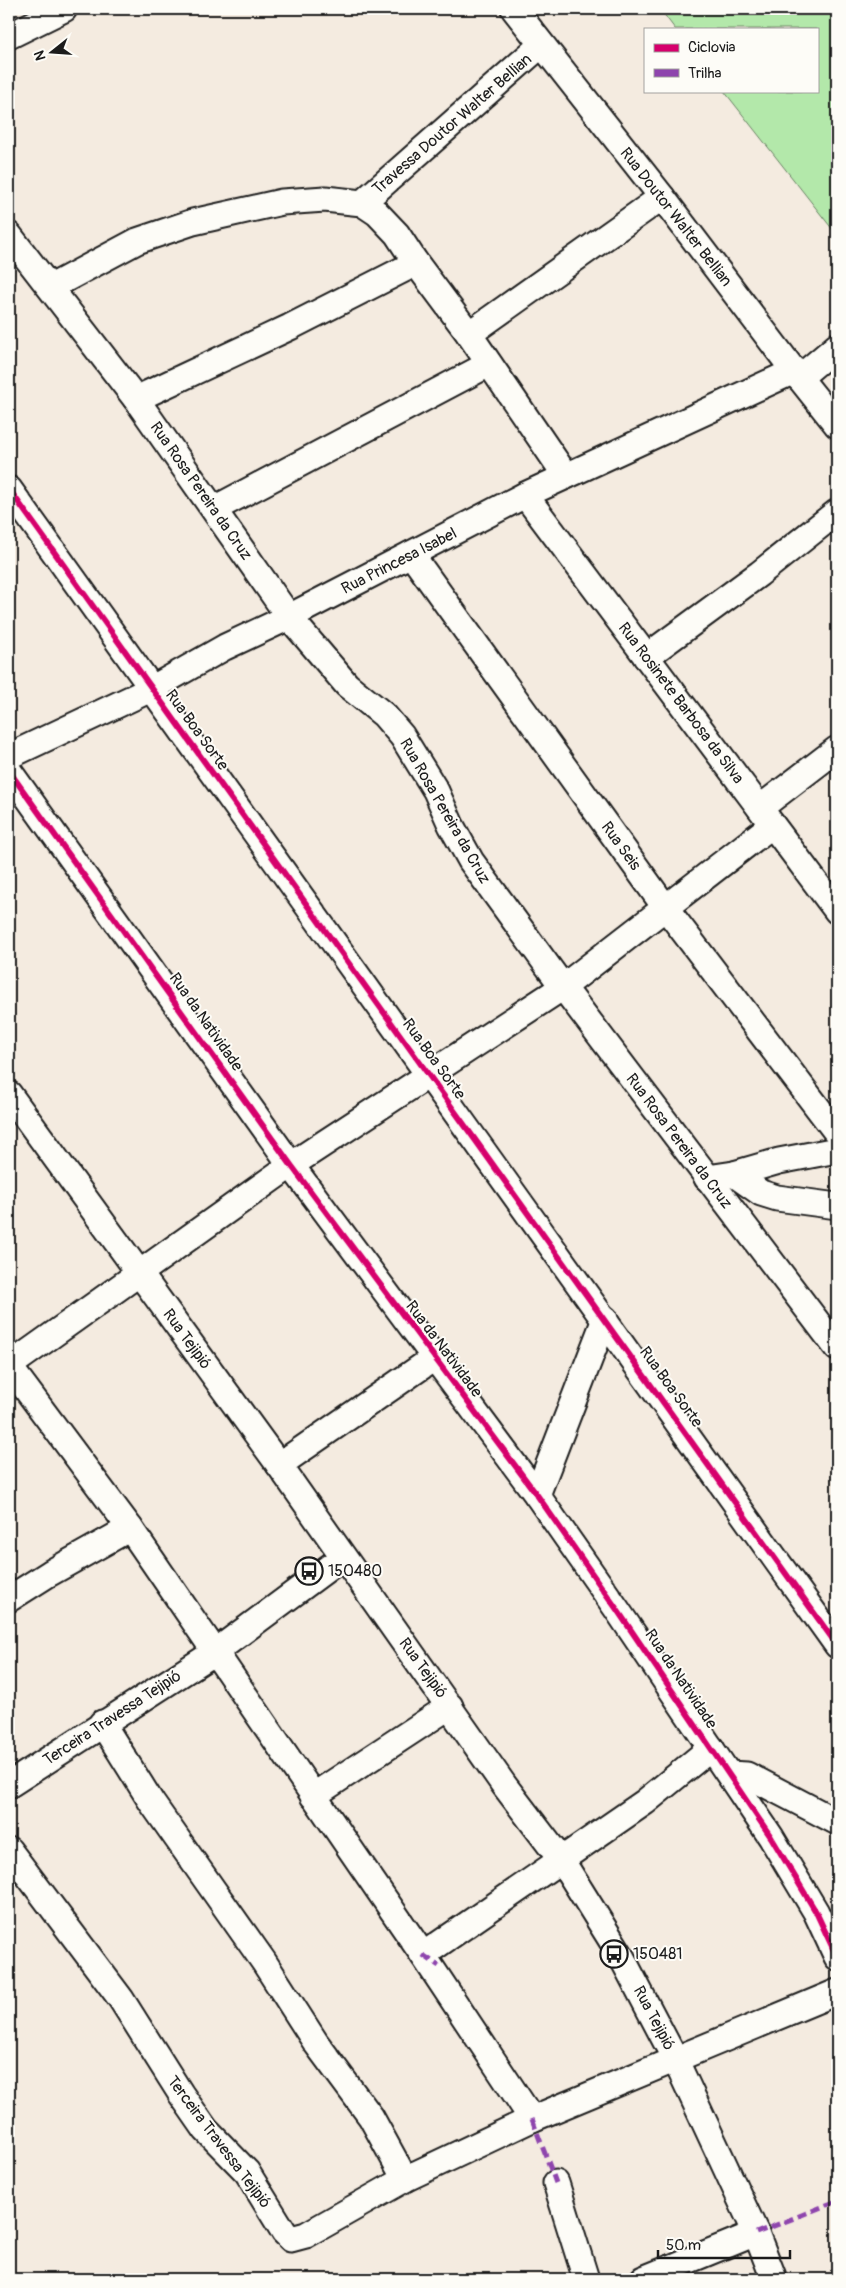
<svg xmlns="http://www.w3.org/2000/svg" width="846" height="2288" font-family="Pangolin,sans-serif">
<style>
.green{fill:#b3e8aa;stroke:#688263}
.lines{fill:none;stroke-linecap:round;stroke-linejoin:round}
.minor-casing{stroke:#1c1c1c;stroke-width:29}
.minor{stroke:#fdfcf7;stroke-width:25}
.quiet{stroke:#8e44ad;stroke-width:5;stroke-dasharray:10 5;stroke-linecap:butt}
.cycleway-casing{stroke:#fdfcf7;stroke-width:9}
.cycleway{stroke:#d6006c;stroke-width:6}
.labels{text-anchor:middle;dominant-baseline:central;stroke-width:4;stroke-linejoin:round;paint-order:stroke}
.street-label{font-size:16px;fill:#1c1c1c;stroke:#fdfcf7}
.poi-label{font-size:16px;fill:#1c1c1c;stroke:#fdfcf7;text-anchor:start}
</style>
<rect width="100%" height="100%" fill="#f4ebe0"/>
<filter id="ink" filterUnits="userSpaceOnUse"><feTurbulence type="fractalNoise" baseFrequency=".02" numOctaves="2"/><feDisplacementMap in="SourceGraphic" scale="10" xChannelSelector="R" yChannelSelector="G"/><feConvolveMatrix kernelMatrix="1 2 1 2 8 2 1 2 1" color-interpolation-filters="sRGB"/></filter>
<g filter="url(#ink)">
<polygon class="green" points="660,9 837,9 837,235 724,91 817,91 817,29 675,29"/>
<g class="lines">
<g class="minor-casing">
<g id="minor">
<polyline points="514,9 662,197 794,371 837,425"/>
<polyline points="9,36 64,9"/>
<polyline points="362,203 541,45"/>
<polyline points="9,235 136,399 289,617 347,685 384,715 402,736 436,791 451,825 471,861 563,987 837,1348"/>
<polyline points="51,287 137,241 193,222 282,202 325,199 362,203 377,213 397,234 416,263 469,334 566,476"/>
<polyline points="469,334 662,197"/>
<polyline points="799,378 837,346"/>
<polyline points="136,399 290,327 416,263"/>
<polyline points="9,489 837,1645"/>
<polyline points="525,495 837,911"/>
<polyline points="214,509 489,364"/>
<polyline points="411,554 665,907 837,1133"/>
<polyline points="646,657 759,574 837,512"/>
<polyline points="9,756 151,689 225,647 289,617 525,495 794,371"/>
<polyline points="9,771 291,1165 537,1495 616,1608 771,1837 816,1912 837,1957"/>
<polyline points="760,808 837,749"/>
<polyline points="9,1094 279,1465 504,1785 562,1861 620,1954 675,2059 756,2233 774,2279"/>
<polyline points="734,1174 761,1193 777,1198 837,1206"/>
<polyline points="707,1178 734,1174 779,1161 837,1150"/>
<polyline points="9,1366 291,1165 563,987 772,825"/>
<polyline points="9,1366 130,1528 423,1955 532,2119"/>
<polyline points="279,1465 434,1358"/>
<polyline points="537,1495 605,1319"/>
<polyline points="9,1599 50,1573 130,1528"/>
<polyline points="102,1723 152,1803 264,1962 316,2043 371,2117 405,2179"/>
<polyline points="729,1774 747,1775 837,1822"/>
<polyline points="9,1785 215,1652 343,1557"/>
<polyline points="313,1796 450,1706"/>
<polyline points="9,1850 121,1999 181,2094 206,2130 247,2172 284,2232 291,2239 306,2235 405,2179 532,2119 837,1992"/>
<polyline points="423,1955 645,1802 711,1748"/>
<polyline points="556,2183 586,2279"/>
<polyline points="643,2279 756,2233"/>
</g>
</g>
<use href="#minor" class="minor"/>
<g class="quiet">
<polyline points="423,1955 439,1966"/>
<polyline points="532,2119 556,2183"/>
<polyline points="756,2233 837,2201"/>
</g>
<g class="cycleway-casing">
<g id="cycleway">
<polyline points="9,489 837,1645"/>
<polyline points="9,771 291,1165 537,1495 616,1608 771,1837 816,1912 837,1957"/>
</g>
</g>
<use href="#cycleway" class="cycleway"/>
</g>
</g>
<defs>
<g id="bus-ring" transform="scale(1.4375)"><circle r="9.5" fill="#fdfcf7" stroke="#1c1c1c" stroke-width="1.5"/><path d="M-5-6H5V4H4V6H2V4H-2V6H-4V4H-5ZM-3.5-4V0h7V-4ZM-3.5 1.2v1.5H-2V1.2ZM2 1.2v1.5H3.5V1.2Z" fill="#1c1c1c"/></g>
</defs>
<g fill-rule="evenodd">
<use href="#bus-ring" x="309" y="1571"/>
<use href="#bus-ring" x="614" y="1954"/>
</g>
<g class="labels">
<g class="street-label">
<text transform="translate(452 124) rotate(-41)">Travessa Doutor Walter Bellian</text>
<text transform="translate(676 217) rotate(52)">Rua Doutor Walter Bellian</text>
<text transform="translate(201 491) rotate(55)">Rua Rosa Pereira da Cruz</text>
<text transform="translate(399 561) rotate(-27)">Rua Princesa Isabel</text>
<text transform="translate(681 703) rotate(53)">Rua Rosinete Barbosa da Silva</text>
<text transform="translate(197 730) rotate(54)">Rua Boa Sorte</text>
<text transform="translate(445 811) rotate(60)">Rua Rosa Pereira da Cruz</text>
<text transform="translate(621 846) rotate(54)">Rua Seis</text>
<text transform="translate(206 1022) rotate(55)">Rua da Natividade</text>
<text transform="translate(434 1059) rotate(54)">Rua Boa Sorte</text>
<text transform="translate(679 1141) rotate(53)">Rua Rosa Pereira da Cruz</text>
<text transform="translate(187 1339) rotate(54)">Rua Tejipió</text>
<text transform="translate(444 1349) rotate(53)">Rua da Natividade</text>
<text transform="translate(671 1387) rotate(54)">Rua Boa Sorte</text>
<text transform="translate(423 1668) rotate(54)">Rua Tejipió</text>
<text transform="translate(681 1679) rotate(56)">Rua da Natividade</text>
<text transform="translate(112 1718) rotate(-33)">Terceira Travessa Tejipió</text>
<text transform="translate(654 2018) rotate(62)">Rua Tejipió</text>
<text transform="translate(219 2142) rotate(53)">Terceira Travessa Tejipió</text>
</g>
<g class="poi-label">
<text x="328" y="1571">150480</text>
<text x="633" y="1954">150481</text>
</g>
</g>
<rect width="846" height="2288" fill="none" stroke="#fdfcf7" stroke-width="30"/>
<rect x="15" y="15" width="816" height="2258" fill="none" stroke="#1c1c1c" stroke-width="2" filter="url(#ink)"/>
<rect x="644" y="28" width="175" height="65" fill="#fdfcf7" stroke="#a3a29f"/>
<rect x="654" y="44" width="25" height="8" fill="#d6006c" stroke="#a3a29f"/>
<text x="688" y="52" font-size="15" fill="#1c1c1c">Ciclovia</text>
<rect x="654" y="69" width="25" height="8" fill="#8e44ad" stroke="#a3a29f"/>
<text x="688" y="78" font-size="15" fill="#1c1c1c">Trilha</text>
<g transform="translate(52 52) rotate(253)" stroke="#fdfcf7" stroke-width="4" paint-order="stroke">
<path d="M0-4L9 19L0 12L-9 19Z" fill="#1c1c1c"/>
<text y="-8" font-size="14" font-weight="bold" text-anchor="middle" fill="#1c1c1c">N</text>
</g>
<path d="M658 2250v8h132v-8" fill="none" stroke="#1c1c1c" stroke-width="2.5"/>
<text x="666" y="2250" font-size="15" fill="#1c1c1c" stroke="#fdfcf7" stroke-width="4" paint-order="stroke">50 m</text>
</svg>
